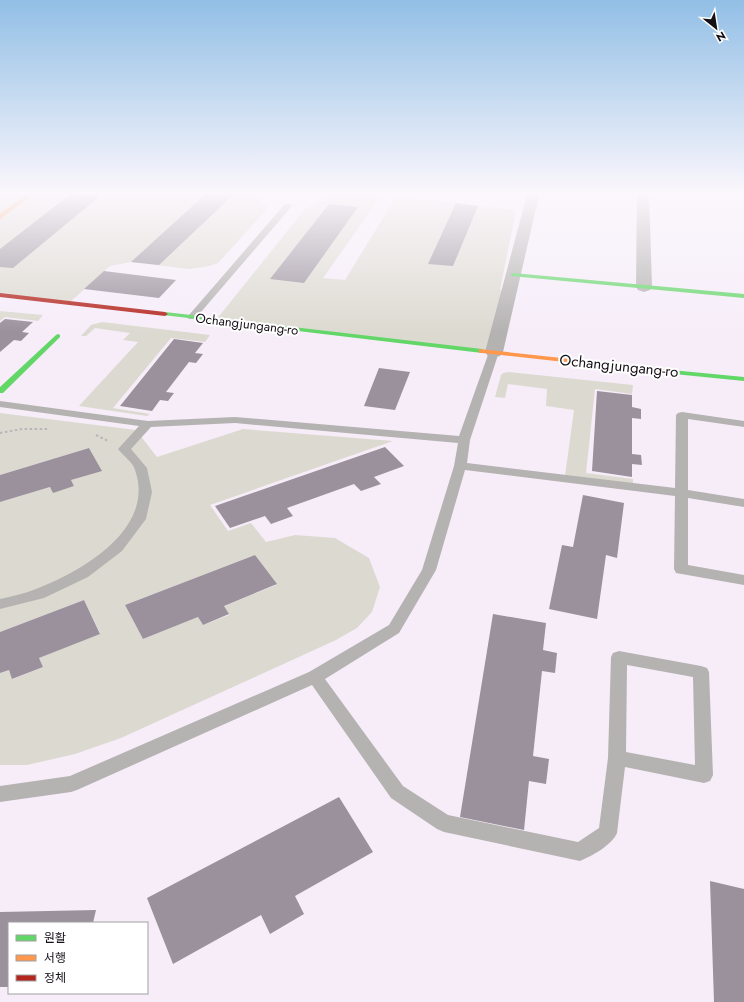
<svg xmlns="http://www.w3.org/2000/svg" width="744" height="1002" font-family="Jost,'Noto Sans KR',sans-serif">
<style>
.green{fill:#dcdad0;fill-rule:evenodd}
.building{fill:#9a919c}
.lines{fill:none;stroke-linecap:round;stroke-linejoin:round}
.path{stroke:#bab4b8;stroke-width:2;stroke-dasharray:2.5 2.5;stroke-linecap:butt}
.lane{fill:#b5b2b2;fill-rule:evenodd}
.street{fill:#b5b2b2;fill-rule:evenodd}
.fast{fill:#63d668;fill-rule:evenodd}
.slow{fill:#ff974d;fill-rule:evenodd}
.jam{fill:#b3261e;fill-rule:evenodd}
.labels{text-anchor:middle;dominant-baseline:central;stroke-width:4;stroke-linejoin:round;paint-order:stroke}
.far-street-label{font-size:13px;fill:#150f16;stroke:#fff}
.street-label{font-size:15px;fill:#150f16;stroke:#fff}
</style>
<rect width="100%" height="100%" fill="#f6edf9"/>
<g class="green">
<polygon points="0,191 237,191 258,193 259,201 269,207 218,263 209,266 190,269 131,262 110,266 69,303 0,295"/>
<polygon points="337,192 381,196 323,278 345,280 396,197 516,210 500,290 509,292 494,352 216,320 305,209"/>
<polygon points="0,311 43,315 38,321 5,317 0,321"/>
<polygon points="102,322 210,335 205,342 171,338 113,408 150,414 147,416 79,406 138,342 123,340 130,333 95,328 86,336 81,336 91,325"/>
<polygon points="509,372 633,385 632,394 595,389 586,473 633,479 633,485 565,476 574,410 546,406 547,389 508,384 505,398 495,397 501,375 503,373"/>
<path d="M 0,413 L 136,430 L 157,457 L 243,429 L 393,441 L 210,505 L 228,531 L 251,523 L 266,542 L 295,535 L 335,538 L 369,558 L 380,587 L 372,612 L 357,628 L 336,640 L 121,738 L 75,754 L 27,765 L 0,765 L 0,673 L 9,670 L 13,679 L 43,667 L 39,658 L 100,633 L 84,600 L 0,632 L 0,502 L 50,487 L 53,492 L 74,486 L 71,480 L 101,470 L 89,448 L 0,475 ZM 255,555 L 276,585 L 224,606 L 229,615 L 203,625 L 198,617 L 143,639 L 125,605 Z"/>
</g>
<g class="building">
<polygon points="209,191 234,194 159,265 131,262"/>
<polygon points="72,193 100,196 13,268 0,267 0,249"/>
<polygon points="456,203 478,206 453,266 428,264"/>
<polygon points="329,204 358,207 304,283 270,279"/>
<polygon points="104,271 176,280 159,298 84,289"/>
<polygon points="5,319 33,322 22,332 29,333 21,341 14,340 0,352 0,323"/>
<polygon points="174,339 203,343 195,353 203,354 196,363 189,362 166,392 174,393 168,401 160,400 152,411 120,406"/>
<polygon points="379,368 410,372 395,410 364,406"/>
<polygon points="597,391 632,395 632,407 641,409 641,419 632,418 632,454 641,455 642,465 632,464 632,477 592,471"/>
<polygon points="385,447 404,466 374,477 381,484 361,491 354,484 287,508 293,516 271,524 265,516 230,528 215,506"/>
<polygon points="89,448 102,471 71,480 74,486 53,493 50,487 0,502 0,475"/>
<polygon points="583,495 624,503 617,558 606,555 597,619 549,609 562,545 573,547"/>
<polygon points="255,555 277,584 224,606 229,614 203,625 198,617 143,639 125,605"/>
<polygon points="84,600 100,634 39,658 43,667 12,679 9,670 0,673 0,632"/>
<polygon points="493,614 546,623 543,650 557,653 555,673 542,671 533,756 549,759 546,784 529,781 524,830 460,817"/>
<polygon points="339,797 373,852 295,896 304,914 270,934 261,915 173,964 147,898"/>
<polygon points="710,881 744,889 744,1002 714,1002"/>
<polygon points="96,910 93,923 9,923 9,987 0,987 0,912"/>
</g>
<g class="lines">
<g class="path">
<polyline points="0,433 22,429 48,429"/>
<polyline points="96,435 108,441"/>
</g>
<g class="lane">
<polygon points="285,204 291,204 292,206 195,319 189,319 187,317 189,315"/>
<path d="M 494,349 L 499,352 L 470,440 L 467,463 L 675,488 L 676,415 L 678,413 L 682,412 L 744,421 L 744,427 L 688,419 L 688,490 L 744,499 L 744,507 L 688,498 L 688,565 L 744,575 L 744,585 L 676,573 L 674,569 L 675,496 L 465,470 L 436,570 L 399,633 L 325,679 L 403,786 L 448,815 L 578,842 L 599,828 L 608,758 L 611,657 L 613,653 L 619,651 L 701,666 L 707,668 L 709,672 L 713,775 L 710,781 L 704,783 L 625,767 L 617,833 C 612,845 592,856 580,861 L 444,832 L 437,829 L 391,798 L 312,685 L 77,790 L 71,792 L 0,802 L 0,786 L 70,776 L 309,672 L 389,625 L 422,570 L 454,466 L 458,443 L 235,423 L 151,427 L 131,449 L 147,468 L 152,492 L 146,519 L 122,551 L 88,577 L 44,598 L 0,609 L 0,599 C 12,596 24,594 36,589 C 81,572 156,529 135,470 C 133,462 123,456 118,449 L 139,426 L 0,407 L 0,401 L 148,421 L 235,417 L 459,436 L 489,352 ZM 627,665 L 693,677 L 695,765 L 626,752 Z"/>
</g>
<g class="street">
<polygon points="528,191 540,191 503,352 500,356 494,357 488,356 485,352"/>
<polygon points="637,191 649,191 652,287 650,290 644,292 638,290 636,287"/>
<polygon points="738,191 744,191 744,197 739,196"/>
</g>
<g class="fast">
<polygon points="513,273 744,294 744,298 511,276 511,274"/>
<polygon points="165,312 482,349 486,351 482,353 163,315 163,313"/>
<polygon points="58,334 60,335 60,337 3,393 0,393 0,387 56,335"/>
<polygon points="661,369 744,377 744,381 664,373 660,371"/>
</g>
<g class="slow">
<polygon points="32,191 38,191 0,219 0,214"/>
<polygon points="479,349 664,369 668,371 664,373 482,353 479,353"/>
</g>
<polygon class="jam" points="0,293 165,312 168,314 165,316 0,297"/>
</g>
<linearGradient id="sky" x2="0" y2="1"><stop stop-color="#92bfe6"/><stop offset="0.58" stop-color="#fbf7fc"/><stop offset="1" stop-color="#fbf7fc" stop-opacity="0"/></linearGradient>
<rect width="744" height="332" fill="url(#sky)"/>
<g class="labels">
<g class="far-street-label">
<text transform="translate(247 324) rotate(7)">Ochangjungang-ro</text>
</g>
<g class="street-label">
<text transform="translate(619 366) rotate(6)">Ochangjungang-ro</text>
</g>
</g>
<rect x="8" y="922" width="140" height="72" fill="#ffffff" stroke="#a19fa2"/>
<rect x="16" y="935" width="20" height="6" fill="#63d668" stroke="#a19fa2"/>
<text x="44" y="942" font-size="12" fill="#150f16">원활</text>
<rect x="16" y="955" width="20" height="6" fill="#ff974d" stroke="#a19fa2"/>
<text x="44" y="962" font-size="12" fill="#150f16">서행</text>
<rect x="16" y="975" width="20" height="6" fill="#b3261e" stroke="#a19fa2"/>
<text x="44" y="982" font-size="12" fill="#150f16">정체</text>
<g transform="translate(716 28) rotate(150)" stroke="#ffffff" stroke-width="3" paint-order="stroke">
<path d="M0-3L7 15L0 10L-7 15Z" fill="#150f16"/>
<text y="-6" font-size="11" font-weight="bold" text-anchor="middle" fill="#150f16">N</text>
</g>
</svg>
